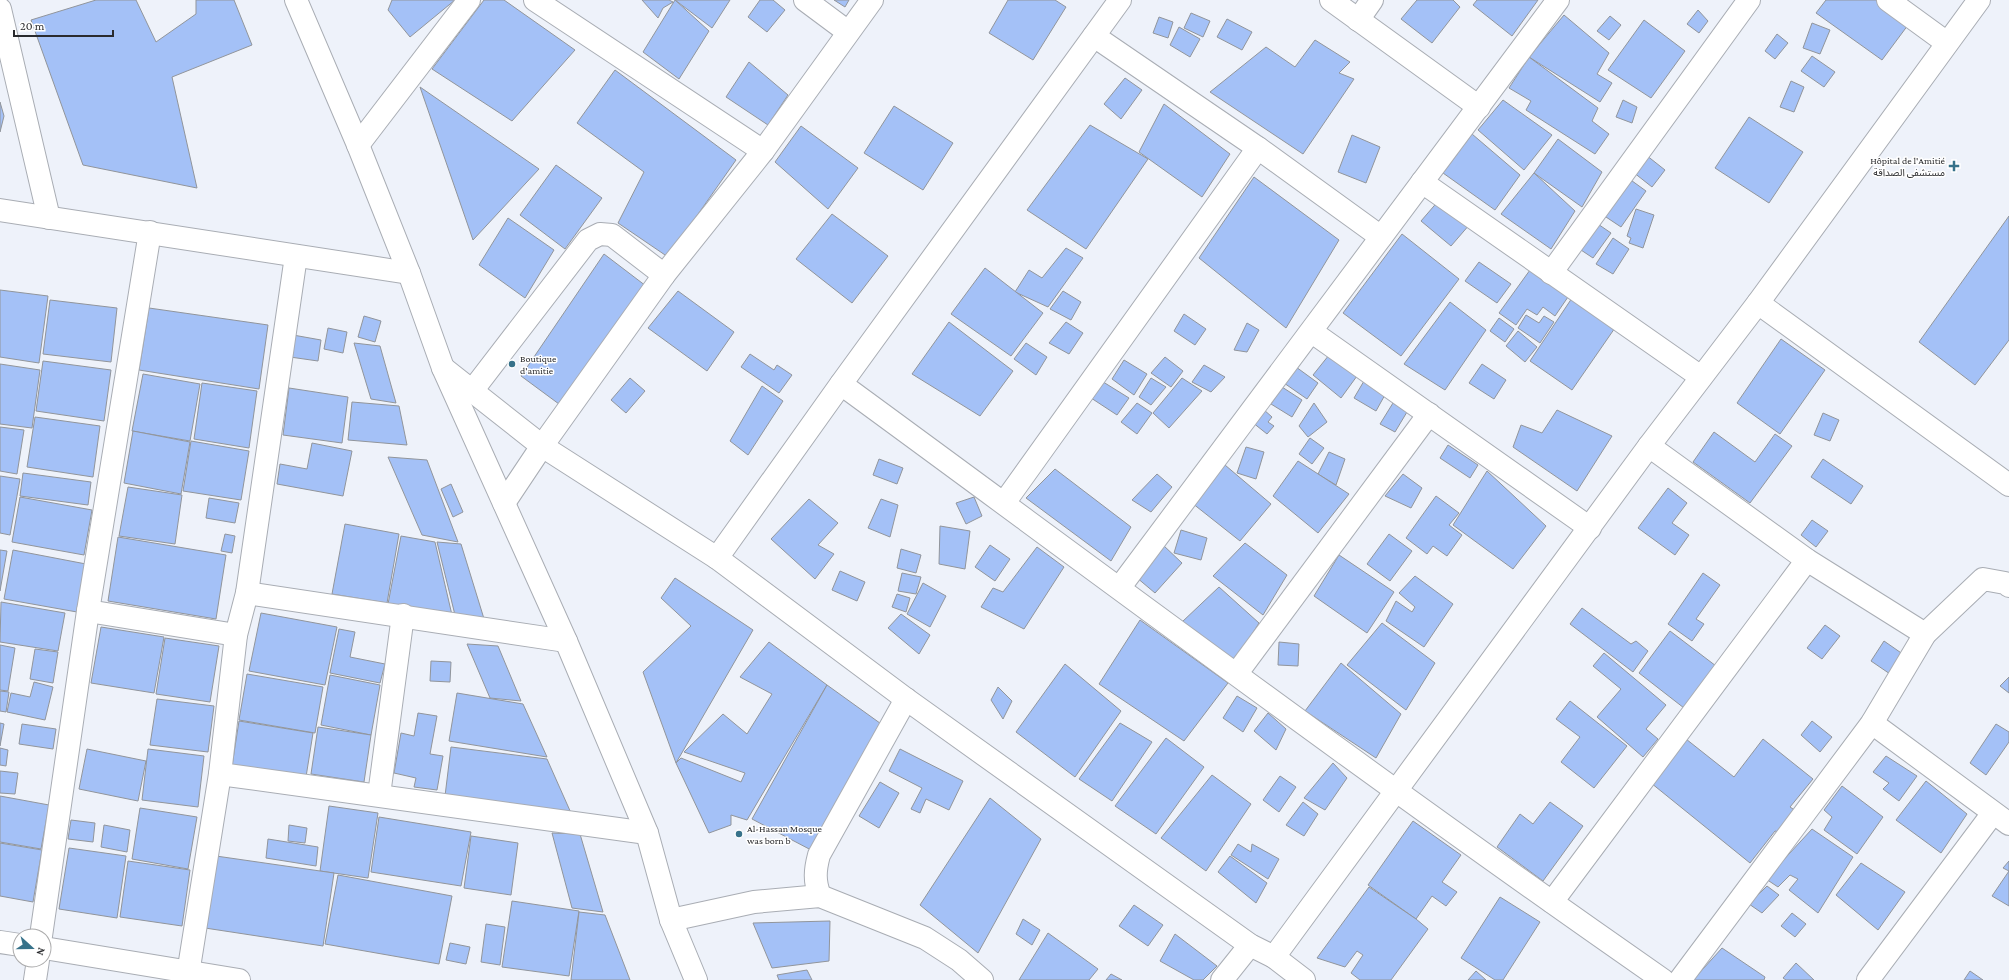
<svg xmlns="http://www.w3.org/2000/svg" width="2009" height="980" font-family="'Crimson Pro','Noto Sans Arabic',serif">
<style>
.building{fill:#a4c1f7;stroke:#91959b}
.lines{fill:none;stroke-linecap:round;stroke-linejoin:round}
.street-casing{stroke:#a9adb4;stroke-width:24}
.secondary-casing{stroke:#a9adb4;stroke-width:24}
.street{stroke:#fff;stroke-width:22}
.secondary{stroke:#fff;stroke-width:22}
.poi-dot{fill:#37728a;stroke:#fff;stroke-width:1.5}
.labels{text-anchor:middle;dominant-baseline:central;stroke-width:3;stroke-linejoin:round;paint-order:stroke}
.poi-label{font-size:10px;fill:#2a2b2e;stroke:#fff;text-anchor:start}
</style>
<rect width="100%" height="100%" fill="#eef2fa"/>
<g class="building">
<polygon points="96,0 136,0 156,42 196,14 196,0 234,0 252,45 172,77 197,188 83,165 31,20"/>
<polygon points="392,0 455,0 410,37 388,10"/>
<polygon points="484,0 504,0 575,50 512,121 432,69"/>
<polygon points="642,0 669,0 673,2 663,8 658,18"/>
<polygon points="675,0 730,0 712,28"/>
<polygon points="675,0 709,31 679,79 643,52"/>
<polygon points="760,0 773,0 785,10 767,32 748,17"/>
<polygon points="834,0 849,0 845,7"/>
<polygon points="1008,0 1055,0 1066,7 1033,60 989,33"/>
<polygon points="1417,0 1453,0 1460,7 1432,43 1401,19"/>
<polygon points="1477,0 1538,0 1512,36 1473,5"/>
<polygon points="1826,0 1882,0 1911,21 1882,60 1816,13"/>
<polygon points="1698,10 1708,21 1699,33 1687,24"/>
<polygon points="1191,13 1210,21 1203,37 1184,28"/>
<polygon points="1564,15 1609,53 1597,74 1612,83 1600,102 1529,57"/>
<polygon points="1610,16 1621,25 1609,40 1597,31"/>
<polygon points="1159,17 1173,22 1168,38 1153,33"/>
<polygon points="1227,19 1252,32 1242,50 1217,37"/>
<polygon points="1644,20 1685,51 1651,98 1608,70"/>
<polygon points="1812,23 1830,30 1820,54 1803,48"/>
<polygon points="1179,27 1200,39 1190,57 1170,45"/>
<polygon points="1777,34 1788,43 1775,59 1765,51"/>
<polygon points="1315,40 1350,62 1339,73 1354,79 1303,154 1210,92 1266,47 1295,67"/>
<polygon points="1812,56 1835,72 1824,87 1801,71"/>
<polygon points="1529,57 1598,108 1592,121 1609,134 1595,154 1526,110 1531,101 1509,88"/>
<polygon points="749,62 788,95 768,125 726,97"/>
<polygon points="615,70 736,160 668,257 618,223 644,172 577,123"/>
<polygon points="1125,78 1142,90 1121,119 1104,104"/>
<polygon points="1791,81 1804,87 1794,112 1780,107"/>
<polygon points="420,87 539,169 473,240"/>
<polygon points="1503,100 1552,135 1524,170 1478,130"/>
<polygon points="1623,100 1637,107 1632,123 1616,117"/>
<polygon points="0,102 4,116 0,132"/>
<polygon points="1164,104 1230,154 1202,197 1139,152"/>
<polygon points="894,106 953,143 923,190 864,153"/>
<polygon points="1749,117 1803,152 1769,203 1715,168"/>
<polygon points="1090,125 1148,159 1086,249 1027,210"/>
<polygon points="801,126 858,168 828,209 775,162"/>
<polygon points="1472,134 1520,175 1495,210 1443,173"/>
<polygon points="1352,135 1380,147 1366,183 1338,172"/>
<polygon points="1558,139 1602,172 1582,207 1534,173"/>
<polygon points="1646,155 1665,170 1652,187 1633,172"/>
<polygon points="556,165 602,198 565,249 520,215"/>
<polygon points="1534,173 1575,211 1551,249 1501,214"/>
<polygon points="1254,177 1339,240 1286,328 1199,258"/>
<polygon points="1628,178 1646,191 1621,227 1603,215"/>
<polygon points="1440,199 1470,224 1451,246 1421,221"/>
<polygon points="1636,209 1654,215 1643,248 1629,243 1631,238 1627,236"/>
<polygon points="832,214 888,256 852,303 796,259"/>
<polygon points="2009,216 2009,340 1975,385 1919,342"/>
<polygon points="508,218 554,250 525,298 479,265"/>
<polygon points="1595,222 1611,233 1593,258 1578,248"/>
<polygon points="1402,234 1459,279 1401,356 1343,313"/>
<polygon points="1613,238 1629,249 1613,274 1596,264"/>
<polygon points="1066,248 1083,258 1048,307 1015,292 1029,270 1042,278"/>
<polygon points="604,254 646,286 563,407 521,376"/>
<polygon points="1479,262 1511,284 1497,303 1465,281"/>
<polygon points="985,268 1043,313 1011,356 951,314"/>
<polygon points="1530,270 1568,297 1555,316 1543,307 1537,315 1527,309 1516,325 1499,313"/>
<polygon points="0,290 48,296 39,363 0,357"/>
<polygon points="678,291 734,332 707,371 648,328"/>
<polygon points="1063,291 1081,302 1071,320 1050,309"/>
<polygon points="1574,295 1617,325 1572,390 1530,361"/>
<polygon points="50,300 117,308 111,362 43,354"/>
<polygon points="1450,302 1486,330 1445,390 1404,364"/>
<polygon points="149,308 268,325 259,389 139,370"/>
<polygon points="1184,314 1206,329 1195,345 1174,331"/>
<polygon points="1526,315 1539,323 1544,316 1554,322 1540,343 1518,328"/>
<polygon points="364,316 381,321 375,342 358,337"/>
<polygon points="1499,318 1514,329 1505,342 1490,331"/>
<polygon points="949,322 1013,371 980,416 912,374"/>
<polygon points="1066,322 1083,333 1069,354 1049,343"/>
<polygon points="1247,323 1259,330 1247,352 1234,350"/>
<polygon points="328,328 347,332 343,353 324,349"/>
<polygon points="1518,331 1537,347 1525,362 1506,346"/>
<polygon points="293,335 321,340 318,361 290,357"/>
<polygon points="1781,339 1825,370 1780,434 1737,403"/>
<polygon points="354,343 380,346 396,403 371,399"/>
<polygon points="1026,343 1047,357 1036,375 1014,359"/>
<polygon points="750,354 774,370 777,365 792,375 779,393 741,367"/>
<polygon points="1329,355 1357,376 1341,398 1313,375"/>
<polygon points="1165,357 1183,371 1171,387 1151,373"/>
<polygon points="1124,360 1147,374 1134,395 1112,379"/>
<polygon points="43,361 111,370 104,421 36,411"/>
<polygon points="0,364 40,370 32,428 0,424"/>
<polygon points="1482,364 1506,380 1494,399 1469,383"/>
<polygon points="1204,365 1225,377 1211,392 1192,382"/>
<polygon points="1296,367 1318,383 1307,399 1284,383"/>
<polygon points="143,374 200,384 190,441 132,431"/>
<polygon points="630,378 645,391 626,413 611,400"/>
<polygon points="1151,378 1166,387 1151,405 1139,397"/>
<polygon points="1182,378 1202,391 1169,428 1153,413"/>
<polygon points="1100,380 1129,398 1117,415 1088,396"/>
<polygon points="1364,381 1386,393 1376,411 1354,398"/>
<polygon points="202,383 257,391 249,448 194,439"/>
<polygon points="762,386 783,401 748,455 730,441"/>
<polygon points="1282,387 1302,400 1292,417 1271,404"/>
<polygon points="289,388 348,397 342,443 283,435"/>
<polygon points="352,402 399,406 407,445 348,440"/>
<polygon points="1137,403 1152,413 1137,434 1121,422"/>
<polygon points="1314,403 1327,422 1308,437 1299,426"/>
<polygon points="1393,403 1407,412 1395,432 1380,424"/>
<polygon points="1263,409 1272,417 1268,422 1274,426 1267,434 1252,422"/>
<polygon points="1557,410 1612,436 1577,491 1513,447 1521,425 1542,433"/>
<polygon points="1823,413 1839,420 1830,441 1814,435"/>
<polygon points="35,417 100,426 93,477 27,467"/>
<polygon points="0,427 24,430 17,474 0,471"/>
<polygon points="133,431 190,442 181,494 124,483"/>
<polygon points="1714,432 1755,462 1775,434 1792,446 1750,503 1693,462"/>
<polygon points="1310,438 1324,448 1312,464 1299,454"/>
<polygon points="191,441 249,451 241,500 183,491"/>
<polygon points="312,443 352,451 343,496 277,484 280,464 307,469"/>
<polygon points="1448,445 1478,465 1470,478 1440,458"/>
<polygon points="1246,447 1264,452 1256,479 1237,473"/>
<polygon points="1329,452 1345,459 1336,485 1318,474"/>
<polygon points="388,457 427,460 458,542 422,535"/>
<polygon points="879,459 903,468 897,484 873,475"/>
<polygon points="1823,459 1863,486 1851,504 1811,477"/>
<polygon points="1298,461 1349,494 1318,533 1273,496"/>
<polygon points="1225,465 1271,504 1240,541 1192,503"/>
<polygon points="1055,469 1131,527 1111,561 1026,498"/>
<polygon points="1487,471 1546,526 1513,569 1453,525"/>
<polygon points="23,473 91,482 88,505 20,496"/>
<polygon points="1157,474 1172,487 1151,512 1132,500"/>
<polygon points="1403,474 1422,488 1411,508 1385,496"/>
<polygon points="0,476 20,479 10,535 0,533"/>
<polygon points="451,484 463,512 453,517 441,489"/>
<polygon points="128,487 182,495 175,544 119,536"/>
<polygon points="1668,488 1687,503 1672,523 1689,535 1675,555 1638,528"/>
<polygon points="1436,496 1459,513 1449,525 1462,535 1447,556 1433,546 1427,554 1406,538"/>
<polygon points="20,497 92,510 84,555 12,542"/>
<polygon points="974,497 982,516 966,524 956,503"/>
<polygon points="209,498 239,503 235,523 206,518"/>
<polygon points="809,499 838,523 818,545 834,554 815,579 771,539"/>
<polygon points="881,499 898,505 890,537 868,528"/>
<polygon points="1812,520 1828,531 1816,547 1801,535"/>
<polygon points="345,524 399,534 387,603 332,594"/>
<polygon points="940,526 970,531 965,569 939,564"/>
<polygon points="1181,530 1207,538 1201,560 1174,553"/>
<polygon points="225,534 235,536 232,553 221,551"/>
<polygon points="1389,534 1412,551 1390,581 1367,564"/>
<polygon points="401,536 435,542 452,615 388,604"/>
<polygon points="118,537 226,555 216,619 108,601"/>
<polygon points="437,542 461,544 485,622 455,615"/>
<polygon points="1245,543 1287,575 1263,615 1213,576"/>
<polygon points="990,545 1010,559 995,581 975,567"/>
<polygon points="1163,545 1182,563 1155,593 1136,577"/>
<polygon points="1037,547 1064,567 1024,629 981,607 993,588 1003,592"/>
<polygon points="901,549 921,555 916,573 897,568"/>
<polygon points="0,550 7,551 0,591"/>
<polygon points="13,550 86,564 77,612 4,599"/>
<polygon points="1339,555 1394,592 1367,633 1314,596"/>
<polygon points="840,571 865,582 857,601 832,590"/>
<polygon points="902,573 921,577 916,594 898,591"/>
<polygon points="1703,573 1720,585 1696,619 1704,624 1692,641 1668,624"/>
<polygon points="1415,576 1453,604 1424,647 1386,621 1396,601 1412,612 1415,607 1399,593"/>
<polygon points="675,578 753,630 676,763 643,672 691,626 661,598"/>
<polygon points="923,583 946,596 930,627 907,614"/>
<polygon points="1219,587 1259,623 1234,663 1182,622"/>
<polygon points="897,594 910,598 906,612 892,607"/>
<polygon points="1,602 65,613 58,651 0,642"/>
<polygon points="1582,608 1631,644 1636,641 1648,651 1633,672 1570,624"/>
<polygon points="261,613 337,627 325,685 249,671"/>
<polygon points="901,614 930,635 919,654 888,628"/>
<polygon points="1140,620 1228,683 1184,741 1099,684"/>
<polygon points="1382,623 1435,663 1406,710 1347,665"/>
<polygon points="1825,625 1840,636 1822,659 1807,648"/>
<polygon points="101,627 164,637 154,693 91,683"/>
<polygon points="339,629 355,632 350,657 385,664 380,683 330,673"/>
<polygon points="1670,631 1716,666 1684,708 1639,673"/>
<polygon points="165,638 219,646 210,702 156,694"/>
<polygon points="1884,641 1907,657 1893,676 1871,661"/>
<polygon points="769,642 827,685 747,820 731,815 731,825 709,833 676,763 681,758 741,782 745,773 684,752 723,714 747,734 772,694 740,677"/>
<polygon points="1279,642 1299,644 1298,666 1278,665"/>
<polygon points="467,644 498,646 521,701 490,698"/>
<polygon points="0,645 15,648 8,691 0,690"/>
<polygon points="35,649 58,652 53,683 30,679"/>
<polygon points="1604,653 1666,705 1646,729 1658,739 1643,757 1597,717 1621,689 1593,666"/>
<polygon points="431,661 451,662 450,682 430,681"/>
<polygon points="1341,663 1401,714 1376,758 1305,711"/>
<polygon points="1065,664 1121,711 1075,777 1016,732"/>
<polygon points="247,674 323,687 315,733 239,720"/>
<polygon points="330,675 380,685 371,735 321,725"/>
<polygon points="2009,677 2009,693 2000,686"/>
<polygon points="34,682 53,687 45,720 7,712 11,693 30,697"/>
<polygon points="827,685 884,726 813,851 752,819"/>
<polygon points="998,687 1012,701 1003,719 991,700"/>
<polygon points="0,691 9,692 6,712 0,711"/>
<polygon points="457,693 523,704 547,757 449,741"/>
<polygon points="1237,696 1257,708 1243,732 1223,718"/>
<polygon points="157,699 214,706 208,752 150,745"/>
<polygon points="1570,701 1627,746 1594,788 1561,762 1580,737 1556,719"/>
<polygon points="418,713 437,716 430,754 443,756 437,790 414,787 416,778 394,773 401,733 414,736"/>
<polygon points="1268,713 1286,729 1276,750 1254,731"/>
<polygon points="239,721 313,733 306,777 232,766"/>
<polygon points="1812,721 1832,737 1820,752 1801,735"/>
<polygon points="0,723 4,724 0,746"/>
<polygon points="1120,723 1152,742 1112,801 1079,779"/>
<polygon points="22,724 56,729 53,749 19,744"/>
<polygon points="1996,724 2009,732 2009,742 1986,775 1970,763"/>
<polygon points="318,727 371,735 364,782 311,774"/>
<polygon points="1166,738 1204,767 1156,834 1115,806"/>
<polygon points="1686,739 1734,777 1763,739 1813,779 1790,807 1796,811 1779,832 1775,831 1750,863 1651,783"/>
<polygon points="451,747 547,759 571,813 445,796"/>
<polygon points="0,748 8,750 6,766 0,765"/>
<polygon points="87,749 146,761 138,801 79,789"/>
<polygon points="148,749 204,756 198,807 142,800"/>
<polygon points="900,749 963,781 949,810 926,799 920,813 911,809 922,788 889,771"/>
<polygon points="1886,756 1917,776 1899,801 1883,789 1889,783 1873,772"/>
<polygon points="1333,763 1347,778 1325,810 1304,798"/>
<polygon points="0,771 18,773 15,794 0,793"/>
<polygon points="1212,775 1251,804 1206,871 1161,838"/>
<polygon points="1280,776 1296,787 1279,812 1263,800"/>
<polygon points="1926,781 1967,814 1941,853 1896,820"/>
<polygon points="880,782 899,793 879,828 859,816"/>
<polygon points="1842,786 1883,817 1857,854 1824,830 1832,817 1824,810"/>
<polygon points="0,796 49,805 41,849 0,842"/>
<polygon points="990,798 1041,839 978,953 920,905"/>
<polygon points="1303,802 1318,814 1304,836 1286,825"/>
<polygon points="1550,802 1583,826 1543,881 1497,847 1520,814 1533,824"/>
<polygon points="329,806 378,813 368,878 320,871"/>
<polygon points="140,808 197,817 188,869 132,859"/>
<polygon points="379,817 471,832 461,886 371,872"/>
<polygon points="71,820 95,823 93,842 68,839"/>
<polygon points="1413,821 1461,855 1442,882 1457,892 1446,906 1432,896 1416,919 1368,885"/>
<polygon points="104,825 130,830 127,852 101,847"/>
<polygon points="289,825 307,828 305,843 288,841"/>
<polygon points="1812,829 1853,857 1818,913 1789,890 1798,879 1790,875 1778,887 1766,879"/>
<polygon points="552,833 580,834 603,912 572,908"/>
<polygon points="471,836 518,843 511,895 464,888"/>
<polygon points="268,839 318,847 316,866 266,858"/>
<polygon points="0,843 42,850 33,902 0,896"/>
<polygon points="1238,844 1251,852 1252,844 1279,859 1268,879 1231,855"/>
<polygon points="69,848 126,856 117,918 59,909"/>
<polygon points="216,856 334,873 323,946 205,928"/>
<polygon points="1230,856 1267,883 1256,903 1218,872"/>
<polygon points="128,861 190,870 182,926 120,917"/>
<polygon points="2009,861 2009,906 1992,896 2009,871 2003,868"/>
<polygon points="1861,863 1905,892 1878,930 1836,895"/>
<polygon points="338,875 452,896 439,964 325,944"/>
<polygon points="1767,886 1779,895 1762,913 1749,904"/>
<polygon points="1369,887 1416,919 1428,929 1391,980 1360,980 1351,973 1363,955 1357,951 1345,967 1317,958"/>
<polygon points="1500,897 1540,922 1503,980 1495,980 1461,958"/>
<polygon points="512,901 579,911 569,976 502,967"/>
<polygon points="1134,905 1163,925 1148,946 1119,926"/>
<polygon points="579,912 605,915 630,980 571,980"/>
<polygon points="1792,913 1806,924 1795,937 1781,926"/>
<polygon points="1023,919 1040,930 1032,945 1016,934"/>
<polygon points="830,921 829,961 772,968 753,923"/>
<polygon points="486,924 505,927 500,965 481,962"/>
<polygon points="1048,933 1098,969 1089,980 1019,980"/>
<polygon points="1175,934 1217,966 1203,980 1194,980 1160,961"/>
<polygon points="450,943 470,947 466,964 446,960"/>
<polygon points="1722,948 1765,977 1764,980 1693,980"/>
<polygon points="1796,963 1814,980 1786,980 1783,978"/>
<polygon points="807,970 812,980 779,980 777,975"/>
<polygon points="1476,971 1486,980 1468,980"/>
<polygon points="1970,971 1983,980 1964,980"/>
<polygon points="1111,974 1122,980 1106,980"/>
</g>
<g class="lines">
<g class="street-casing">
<g id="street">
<polyline points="535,0 763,151"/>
<polyline points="805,0 848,32"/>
<polyline points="1331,0 1479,107"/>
<polyline points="1888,0 1947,43"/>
<polyline points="0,9 49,218"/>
<polyline points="1358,20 1372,0"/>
<polyline points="1094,36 1258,148 1381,237"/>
<polyline points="358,145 469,0"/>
<polyline points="1422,182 1701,377"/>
<polyline points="0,210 409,273"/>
<polyline points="1551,273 1749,0"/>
<polyline points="1758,303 2009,485"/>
<polyline points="1312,332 1590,528"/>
<polyline points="443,368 542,446 717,558 906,699 1250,945 1274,957 1304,980"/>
<path d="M 841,384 C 1114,584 1385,787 1663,980"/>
<polyline points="472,391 588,240 600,234 612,235 664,275"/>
<polyline points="1649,446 1807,560 1925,634"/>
<polyline points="504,503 542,446 664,275 763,151 872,0"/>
<polyline points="1004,503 1258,148"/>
<polyline points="717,558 841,384 1120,0"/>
<polyline points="1120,587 1558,0"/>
<polyline points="247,593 566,641"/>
<polyline points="88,611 236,635"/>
<polyline points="1237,673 1429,414"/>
<polyline points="1872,723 2009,824"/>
<polyline points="220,774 647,833"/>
<polyline points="379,795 403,615"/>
<path d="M 820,896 C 814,881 815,870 819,855 L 906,699"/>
<polyline points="1552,902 1807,560"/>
<polyline points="671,920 754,902 820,896 925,938 959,960 982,980"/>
<polyline points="41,936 88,611 150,232"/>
<polyline points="0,942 20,945"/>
<polyline points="44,948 239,980"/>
<polyline points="1274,957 1649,446 1758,303 1979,0"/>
<polyline points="35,980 38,960"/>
<polyline points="187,980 220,774 236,635 247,593 296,256"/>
<polyline points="1222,980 1250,945"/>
<polyline points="1680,980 1872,723 1925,634 1983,579 2005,583 2009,586"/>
<polyline points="1868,980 1993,813"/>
</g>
</g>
<g class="secondary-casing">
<polyline id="secondary" points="296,0 358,145 409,273 443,368 566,641 647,833 671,920 696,980"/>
</g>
<use href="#street" class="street"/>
<use href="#secondary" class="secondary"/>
</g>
<g class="poi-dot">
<path d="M1952 160h4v4h4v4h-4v4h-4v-4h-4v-4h4z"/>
<circle cx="512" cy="364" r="4"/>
<circle cx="739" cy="834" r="4"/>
</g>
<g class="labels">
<g class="poi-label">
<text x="1945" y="160" text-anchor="end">Hôpital de l'Amitié<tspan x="1945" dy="12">مستشفى الصداقة</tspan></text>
<text x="520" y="358">Boutique<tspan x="520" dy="12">d'amitie</tspan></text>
<text x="747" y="828">Al-Hassan Mosque<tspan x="747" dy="12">was born b</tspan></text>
</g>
</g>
<g transform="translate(32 948) rotate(111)"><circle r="19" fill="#ffffff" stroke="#aaaaab"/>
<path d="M0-3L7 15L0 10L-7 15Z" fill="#37728a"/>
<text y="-6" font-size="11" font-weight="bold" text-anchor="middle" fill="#2a2b2e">N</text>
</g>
<path d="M14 30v6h99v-6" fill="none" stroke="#2a2b2e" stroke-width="2"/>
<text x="20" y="30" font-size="12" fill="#2a2b2e" stroke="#ffffff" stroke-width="3" paint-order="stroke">20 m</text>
</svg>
